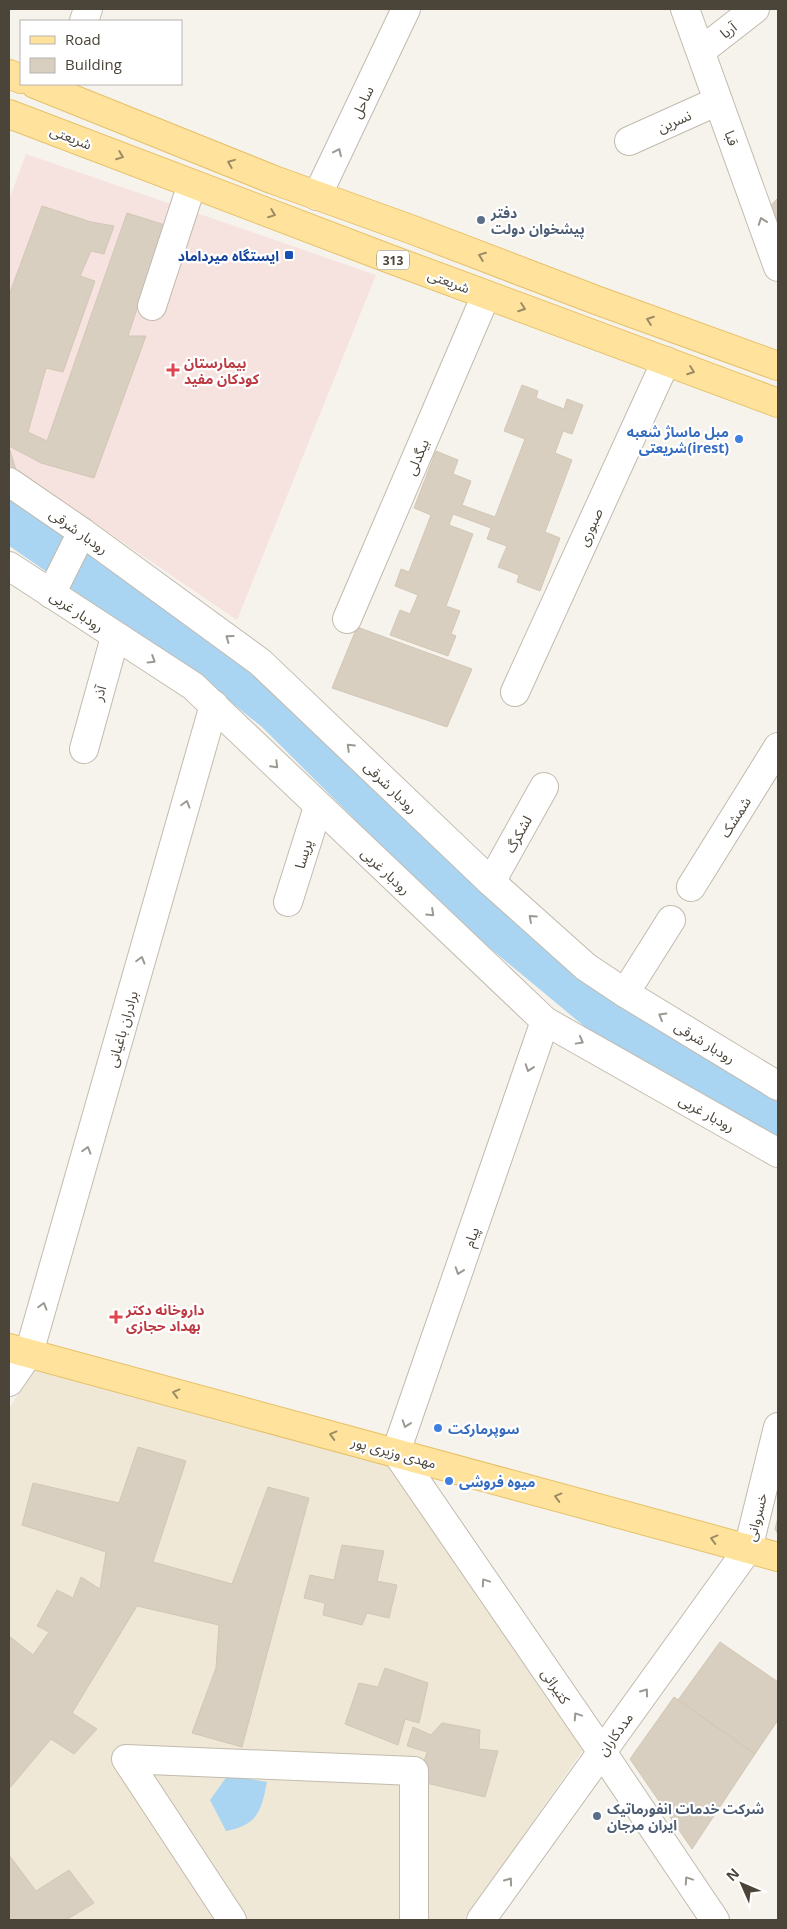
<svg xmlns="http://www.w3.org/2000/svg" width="787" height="1929" font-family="'Open Sans','Noto Sans Arabic',sans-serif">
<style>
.education{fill:#efe8d6}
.medical{fill:#f6e3e0}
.water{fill:#a9d4f2}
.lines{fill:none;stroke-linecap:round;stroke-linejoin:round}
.river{stroke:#a9d4f2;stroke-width:44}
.building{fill:#d8cfc1;stroke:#d3c7b4}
.minor-casing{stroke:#c2bbae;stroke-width:30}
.major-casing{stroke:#e6c16a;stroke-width:30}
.minor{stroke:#fff;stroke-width:28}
.major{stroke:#ffe39c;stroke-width:28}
.oneway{stroke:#9c9892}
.oneway2{stroke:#9c8c66}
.service-dot{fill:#5c6f8a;stroke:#fff;stroke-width:2}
.transit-dot{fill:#1a4fb4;stroke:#fff;stroke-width:2}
.health-dot{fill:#e0444e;stroke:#fff;stroke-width:2}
.shop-dot{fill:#3f7fe0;stroke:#fff;stroke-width:2}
.labels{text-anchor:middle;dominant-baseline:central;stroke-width:4.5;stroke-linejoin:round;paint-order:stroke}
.shield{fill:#fff;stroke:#817c74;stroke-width:1}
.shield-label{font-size:12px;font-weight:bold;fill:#4b4439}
.street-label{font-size:14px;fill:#4b4439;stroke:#fff}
.service-label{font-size:14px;font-weight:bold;fill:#4e5e75;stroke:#fff;text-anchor:start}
.transit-label{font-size:14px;font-weight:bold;fill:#164399;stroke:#fff;text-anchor:end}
.health-label{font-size:14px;font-weight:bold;fill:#be3a42;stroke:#fff;text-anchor:start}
.shop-label{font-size:14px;font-weight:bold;fill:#366cbe;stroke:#fff;text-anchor:start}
</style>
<rect width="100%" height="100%" fill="#f6f3ec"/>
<polygon class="education" points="35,1370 391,1466 583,1750 464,1920 9,1920 9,1408"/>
<polygon class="medical" points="26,154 376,275 237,620 9,465 9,200"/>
<path class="water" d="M 228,1775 L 267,1782 C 261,1811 258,1825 226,1831 L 210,1800 Z"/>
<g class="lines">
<polyline class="river" points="9,519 220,665 276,710 470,903 604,1014 778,1125"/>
</g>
<g class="building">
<polygon points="778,198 778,228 770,206"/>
<polygon points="42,206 91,222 114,226 104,254 91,251 80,276 95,281 63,372 46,368 28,432 47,441 127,213 165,225 128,336 146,336 94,478 41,463 9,446 9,295"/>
<polygon points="522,385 538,391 536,398 564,409 567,399 583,405 572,434 563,431 555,453 572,460 545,532 560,538 540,591 517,582 519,575 498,567 507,546 487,539 491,528 453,514 449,525 473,534 446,606 460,611 451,634 456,636 448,656 390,635 400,610 410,614 418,595 395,586 401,569 409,572 431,515 414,508 436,451 458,460 453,474 471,481 462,505 495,517 525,439 504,431"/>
<polygon points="9,447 16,470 9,465"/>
<polygon points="357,627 472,669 447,727 332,688"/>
<polygon points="138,1447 186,1461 153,1562 232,1584 268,1487 309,1498 242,1747 192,1733 216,1668 219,1625 137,1606 72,1713 97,1729 74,1754 51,1739 9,1789 9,1636 33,1655 49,1632 37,1626 57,1590 73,1598 81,1577 100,1589 106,1552 22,1525 33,1483 119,1503"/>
<polygon points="778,1517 778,1534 775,1529"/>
<polygon points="342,1545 384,1551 377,1581 397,1585 389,1618 367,1613 362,1625 323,1615 325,1603 304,1598 310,1575 334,1580"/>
<polygon points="720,1642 778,1682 778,1720 755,1754 678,1700"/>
<polygon points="385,1668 428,1683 419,1723 405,1719 398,1745 345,1724 359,1683 378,1687"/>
<polygon points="674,1697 755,1754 692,1849 630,1759"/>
<polygon points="442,1723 480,1730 479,1749 498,1751 485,1797 418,1781 427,1752 407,1746 413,1727 431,1735"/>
<polygon points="9,1855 36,1891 69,1870 94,1903 66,1920 9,1920"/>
</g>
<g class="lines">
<g class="minor-casing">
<g id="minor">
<polyline points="685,9 778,267"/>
<polyline points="84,21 88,9"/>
<polyline points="701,51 755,9"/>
<polyline points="629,141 718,101"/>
<polyline points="317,196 406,9"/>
<polyline points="152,306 192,184"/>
<polyline points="9,482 82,532 260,662 491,882 586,967 625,993 778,1086"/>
<polyline points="9,566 193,686 545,1021 778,1153"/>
<polyline points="51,594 82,532"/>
<polyline points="347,619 486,295"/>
<polyline points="515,692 666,361"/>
<polyline points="84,749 115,637"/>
<polyline points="491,882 544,787"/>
<polyline points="691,887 778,747"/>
<polyline points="288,902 318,807"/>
<polyline points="625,993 671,920"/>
<polyline points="545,1021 396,1452 602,1752 715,1920"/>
<polyline points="9,1382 29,1353 214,705"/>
<polyline points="232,1920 126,1759 414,1771 414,1920"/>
<polyline points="481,1920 748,1549 778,1427"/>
</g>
</g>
<g class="major-casing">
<g id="major">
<polyline points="9,74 21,79"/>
<polyline points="35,84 274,180 413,230 596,300 778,366"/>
<polyline points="9,114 390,259 778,403"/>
<polyline points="9,1348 778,1557"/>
</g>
</g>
<use href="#minor" class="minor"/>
<use href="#major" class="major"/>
</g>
<defs><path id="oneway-chevron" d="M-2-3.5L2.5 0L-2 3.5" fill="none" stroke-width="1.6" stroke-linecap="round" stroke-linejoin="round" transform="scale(1.25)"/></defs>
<g class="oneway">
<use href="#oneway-chevron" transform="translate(338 152) rotate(-65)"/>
<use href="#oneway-chevron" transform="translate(762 221) rotate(-110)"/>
<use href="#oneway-chevron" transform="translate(229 638) rotate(-144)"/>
<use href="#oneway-chevron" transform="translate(152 660) rotate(32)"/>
<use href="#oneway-chevron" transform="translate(350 747) rotate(-136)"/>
<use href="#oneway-chevron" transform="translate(275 765) rotate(45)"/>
<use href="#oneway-chevron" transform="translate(186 804) rotate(-74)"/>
<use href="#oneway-chevron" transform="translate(431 913) rotate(43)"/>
<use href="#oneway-chevron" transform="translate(532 918) rotate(-138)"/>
<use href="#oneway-chevron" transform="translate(141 960) rotate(-74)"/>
<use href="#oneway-chevron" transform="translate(662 1016) rotate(-149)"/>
<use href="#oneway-chevron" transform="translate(580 1041) rotate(29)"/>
<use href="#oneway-chevron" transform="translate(529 1068) rotate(109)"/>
<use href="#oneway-chevron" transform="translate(87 1150) rotate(-74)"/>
<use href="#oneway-chevron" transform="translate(459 1271) rotate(109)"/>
<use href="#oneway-chevron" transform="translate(43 1306) rotate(-74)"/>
<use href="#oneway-chevron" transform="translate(406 1424) rotate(109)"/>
<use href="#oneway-chevron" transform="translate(485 1582) rotate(-124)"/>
<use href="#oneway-chevron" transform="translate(645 1692) rotate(-54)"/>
<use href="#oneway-chevron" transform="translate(577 1716) rotate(-124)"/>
<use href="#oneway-chevron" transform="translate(688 1880) rotate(-124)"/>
<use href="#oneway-chevron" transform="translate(509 1881) rotate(-54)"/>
</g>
<g class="oneway2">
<use href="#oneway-chevron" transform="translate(120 156) rotate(21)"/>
<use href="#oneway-chevron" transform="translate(231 163) rotate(-158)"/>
<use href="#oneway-chevron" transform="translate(272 214) rotate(21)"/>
<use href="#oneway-chevron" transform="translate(482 256) rotate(-159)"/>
<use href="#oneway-chevron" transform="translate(522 308) rotate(20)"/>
<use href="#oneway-chevron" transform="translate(650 320) rotate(-160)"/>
<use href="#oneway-chevron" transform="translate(691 371) rotate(20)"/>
<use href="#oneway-chevron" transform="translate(176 1393) rotate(-165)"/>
<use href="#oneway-chevron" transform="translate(333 1435) rotate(-165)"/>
<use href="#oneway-chevron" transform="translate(558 1497) rotate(-165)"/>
<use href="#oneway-chevron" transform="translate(714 1539) rotate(-165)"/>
</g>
<g class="service-dot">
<circle cx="481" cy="220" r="5"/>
<circle cx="597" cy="1816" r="5"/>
</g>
<rect class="transit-dot" x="284" y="250" width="10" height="10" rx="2.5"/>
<g class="health-dot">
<path d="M170.5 362.5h5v5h5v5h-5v5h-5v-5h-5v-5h5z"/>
<path d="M113.5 1309.5h5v5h5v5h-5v5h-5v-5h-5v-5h5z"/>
</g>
<g class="shop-dot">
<circle cx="739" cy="439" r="5"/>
<circle cx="438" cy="1428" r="5"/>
<circle cx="449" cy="1481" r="5"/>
</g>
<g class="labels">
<rect class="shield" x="377" y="250.5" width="32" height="19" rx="4"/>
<g class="shield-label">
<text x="393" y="260">313</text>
</g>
<g class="street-label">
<text transform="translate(728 30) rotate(-38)">آریا</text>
<text transform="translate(362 102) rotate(-65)">ساحل</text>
<text transform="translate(674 121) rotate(-24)">نسرین</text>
<text transform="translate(71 137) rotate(21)">شریعتی</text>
<text transform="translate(732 138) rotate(70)">قبا</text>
<text transform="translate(449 281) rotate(20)">شریعتی</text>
<text transform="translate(417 457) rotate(-67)">بیگدلی</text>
<text transform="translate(590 527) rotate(-66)">صبوری</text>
<text transform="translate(79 531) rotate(35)">رودبار شرقی</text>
<text transform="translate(77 611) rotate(34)">رودبار غربی</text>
<text transform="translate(99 693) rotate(-74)">آذر</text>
<text transform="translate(391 787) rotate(44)">رودبار شرقی</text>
<text transform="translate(735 817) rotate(-58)">شمشک</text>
<text transform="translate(518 834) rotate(-61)">لشکرگ</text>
<text transform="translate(303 854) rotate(-73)">پریسا</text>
<text transform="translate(386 871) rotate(43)">رودبار غربی</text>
<text transform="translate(122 1029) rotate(-74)">برادران باغیانی</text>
<text transform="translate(705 1042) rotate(31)">رودبار شرقی</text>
<text transform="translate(707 1113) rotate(29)">رودبار غربی</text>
<text transform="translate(471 1237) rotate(-71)">پیام</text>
<text transform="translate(394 1452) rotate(15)">مهدی وزیری پور</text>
<text transform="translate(756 1517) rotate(-76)">خسروانی</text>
<text transform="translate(556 1686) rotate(56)">کتیرائی</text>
<text transform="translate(615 1734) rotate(-54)">مددکاران</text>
</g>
<g class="service-label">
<text x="491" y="212">دفتر<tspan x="491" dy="16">پیشخوان دولت</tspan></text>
<text x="607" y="1808">شرکت خدمات انفورماتیک<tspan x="607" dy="16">ایران مرجان</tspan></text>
</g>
<g class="transit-label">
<text x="279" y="255">ایستگاه میرداماد</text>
</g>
<g class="health-label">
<text x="184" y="362">بیمارستان<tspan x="184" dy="16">کودکان مفید</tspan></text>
<text x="126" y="1309">داروخانه دکتر<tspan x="126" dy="16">بهداد حجازی</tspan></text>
</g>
<g class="shop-label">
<text x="729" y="431" text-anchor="end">مبل ماساژ شعبه<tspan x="729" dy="16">شریعتی(irest)</tspan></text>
<text x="448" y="1428">سوپرمارکت</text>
<text x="459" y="1481">میوه فروشى</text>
</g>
</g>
<rect width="787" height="1929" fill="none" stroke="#4b4439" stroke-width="20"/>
<rect x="20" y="20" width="162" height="65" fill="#ffffff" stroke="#b7b4b0"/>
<rect x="30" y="36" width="25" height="8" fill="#ffe39c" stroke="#b7b4b0"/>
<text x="65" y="45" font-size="15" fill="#4b4439">Road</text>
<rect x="30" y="58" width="25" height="15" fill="#d8cfc1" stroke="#b7b4b0"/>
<text x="65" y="70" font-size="15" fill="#4b4439">Building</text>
<g transform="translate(742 1884) rotate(315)" stroke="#ffffff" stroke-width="4" paint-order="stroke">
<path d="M0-4L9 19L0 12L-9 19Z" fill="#4b4439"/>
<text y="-8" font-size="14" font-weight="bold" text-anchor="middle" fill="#4b4439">N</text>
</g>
</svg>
